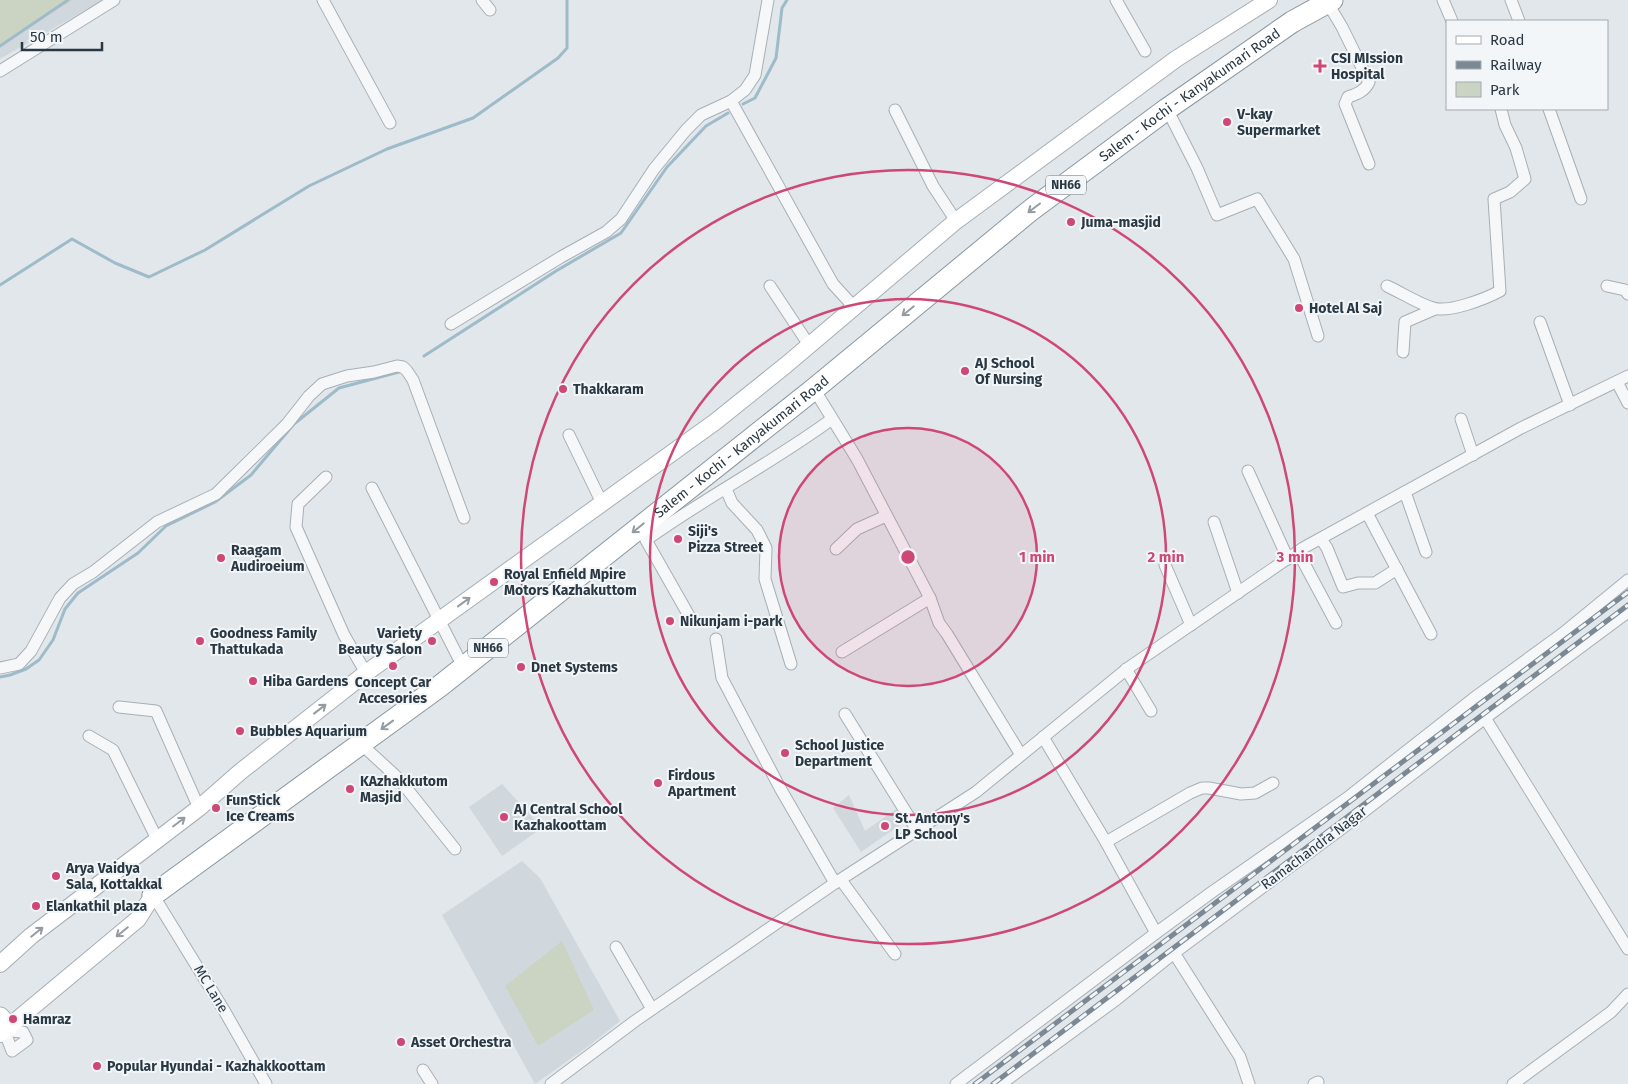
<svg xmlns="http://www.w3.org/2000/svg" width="1628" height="1084" font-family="'Fira Sans',sans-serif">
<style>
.built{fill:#d0d7dd}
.green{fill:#cbd4c3}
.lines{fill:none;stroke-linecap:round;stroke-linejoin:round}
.stream{stroke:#9ebbca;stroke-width:3}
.street-casing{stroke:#a7afb5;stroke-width:13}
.secondary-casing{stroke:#a7afb5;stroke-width:18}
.primary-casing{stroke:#a2aeb6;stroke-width:21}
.highway-casing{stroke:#8a97a1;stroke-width:23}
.street{stroke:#f5f7f9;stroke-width:11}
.secondary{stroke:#fff;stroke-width:16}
.primary{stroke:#fff;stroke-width:19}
.highway{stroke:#fff;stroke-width:21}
.rail-casing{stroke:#7c8994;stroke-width:5}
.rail{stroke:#f2f6f8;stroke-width:3;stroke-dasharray:9;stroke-linecap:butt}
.oneway{stroke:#949ca1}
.ring{fill:none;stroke:#cf4875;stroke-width:2.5}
.poi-dot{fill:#cf4875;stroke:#f2f6f8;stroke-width:2}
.labels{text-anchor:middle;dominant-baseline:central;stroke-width:4;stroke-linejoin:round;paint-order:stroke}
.shield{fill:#f2f6f8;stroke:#667179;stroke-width:1}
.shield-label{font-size:12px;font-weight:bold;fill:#2a3843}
.poi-label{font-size:14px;font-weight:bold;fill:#2a3843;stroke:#f2f6f8;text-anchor:start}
.street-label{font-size:14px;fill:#2a3843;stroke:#f2f6f8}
.centre{fill:#cf4875;stroke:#f2f6f8;stroke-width:2.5}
.ring-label{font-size:15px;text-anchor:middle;font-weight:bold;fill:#cf4875;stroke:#f2f6f8;stroke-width:4;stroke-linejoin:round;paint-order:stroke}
</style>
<rect width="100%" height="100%" fill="#e2e7eb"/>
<g class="built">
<polygon points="0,0 103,0 0,59"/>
<polygon points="502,784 542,828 502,856 469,807"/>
<polygon points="849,795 865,831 896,809 906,821 861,852 833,808"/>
<polygon points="522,861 540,878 620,1021 590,1045 535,1084 442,915"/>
</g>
<g class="green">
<polygon points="0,0 73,0 0,44"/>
<polygon points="562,941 594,1010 538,1046 505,986"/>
</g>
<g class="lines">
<g class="stream">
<polyline points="0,46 68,0"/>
<polyline points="743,104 755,98 776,58 782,8 787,0"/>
<polyline points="0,285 72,239 115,263 149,277 205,250 309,186 387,149 473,118 558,58 567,48 567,0"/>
<polyline points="424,356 556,271 621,233 667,167 706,126 728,113"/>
<polyline points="0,677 10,675 26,669 39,660 53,640 65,609 78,593 138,553 166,526 215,502 251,475 294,424 339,388 399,372"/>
</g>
<g class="street-casing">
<g id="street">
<polyline points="323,0 390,123"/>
<polyline points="482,0 490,10"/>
<polyline points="1116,0 1145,51"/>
<polyline points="1443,0 1452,21"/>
<polyline points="1511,0 1519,21"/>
<path d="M 1327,2 L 1342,27 L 1369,82 C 1365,91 1357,94 1348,97 L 1345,104 L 1369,164"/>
<polyline points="0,71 114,0"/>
<polyline points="731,101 833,284 854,307"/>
<polyline points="1167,109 1197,168 1217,215 1257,199 1294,259 1318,336"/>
<polyline points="1549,109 1581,199"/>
<polyline points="895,110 933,186 956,221"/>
<polyline points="770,286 809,345"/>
<path d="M 1387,286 C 1402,293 1417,303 1433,308 C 1449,313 1485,299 1500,291 L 1494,199 L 1510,192 L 1525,179 L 1516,148 L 1505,125 L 1501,109"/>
<polyline points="1607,286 1625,290 1628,294"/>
<polyline points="1540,322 1570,405"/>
<polyline points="451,324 561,257 606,232 621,219 654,169 686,130 701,115 731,101 745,90 755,75 768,0"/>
<polyline points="1403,352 1405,322 1435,309"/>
<polyline points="1617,382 1628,403"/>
<polyline points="814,389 857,459 930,598 939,623 947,634 1021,755"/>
<polyline points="1461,419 1473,455"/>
<polyline points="569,435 602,503"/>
<polyline points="1248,471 1288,559"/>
<polyline points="326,477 298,504 296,527 344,635 366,673"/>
<polyline points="372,488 458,657"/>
<polyline points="726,489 732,503 757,530 766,548 765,579 791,664"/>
<polyline points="1405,492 1426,552"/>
<polyline points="1367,513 1431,634"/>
<polyline points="1214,522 1238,593"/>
<polyline points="1321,539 1327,548 1343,587 1358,583 1375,583 1397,569"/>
<polyline points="836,549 857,529 886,516"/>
<polyline points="1298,552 1336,623"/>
<polyline points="1165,565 1191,625"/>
<path d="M 692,621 L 646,540 C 706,497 772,463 832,419"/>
<polyline points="716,639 722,678 780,788 835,883"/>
<polyline points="842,652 930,598"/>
<polyline points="0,668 19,664 31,651 60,598 73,584 93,572 157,522 216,494 287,424 309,396 322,384 347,376 374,372 397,366 403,367 407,371 413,380 464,518"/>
<polyline points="1126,669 1151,711"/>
<polyline points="119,707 156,711 199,808"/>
<polyline points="845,714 917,830"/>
<polyline points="1485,718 1628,949"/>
<polyline points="89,736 113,750 157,839"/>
<polyline points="361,744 399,779 455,849"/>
<polyline points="1106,842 1190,793 1202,788 1209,788 1241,794 1255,793 1273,783"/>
<polyline points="841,880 895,954"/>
<polyline points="153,895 225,1012 266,1084"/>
<polyline points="1156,933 1212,892 1347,798 1474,698 1562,634 1628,580"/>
<polyline points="616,947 652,1009"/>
<polyline points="1174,953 1240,1057 1249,1084"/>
<polyline points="8,1027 10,1031 6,1035 12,1051 27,1040 23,1032 10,1031"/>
<polyline points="423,1070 432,1084"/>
<polyline points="551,1084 635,1021 835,883 976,792 1128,668 1303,548 1521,428 1628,376"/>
<polyline points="956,1084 1156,933 1106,842 1043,737"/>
<polyline points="1001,1084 1117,999 1174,953 1345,826 1485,718 1628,612"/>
<polyline points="1314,1084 1318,1082"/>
<polyline points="1513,1084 1611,1012 1628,994"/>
</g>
</g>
<g class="secondary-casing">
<g id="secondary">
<polyline points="0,964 31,936 199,808 240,772 366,673 715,422 786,365 956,221 1176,59 1269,0"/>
<polyline points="0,1034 138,919 153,895"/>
</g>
</g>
<g class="primary-casing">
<polyline id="primary" points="0,1017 8,1027"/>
</g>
<g class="highway-casing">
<g id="highway">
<path id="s1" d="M 153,895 L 440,686 L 814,389 L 1031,210 L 1167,109 L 1292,22 L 1332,0"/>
</g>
</g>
<use href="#street" class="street"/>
<use href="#secondary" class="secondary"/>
<use href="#primary" class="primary"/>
<use href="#highway" class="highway"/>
<g class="rail-casing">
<g id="rail">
<polyline points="975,1084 1628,592"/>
<polyline points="993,1084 1628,605"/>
</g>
</g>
<use href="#rail" class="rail"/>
</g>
<defs><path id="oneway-shaft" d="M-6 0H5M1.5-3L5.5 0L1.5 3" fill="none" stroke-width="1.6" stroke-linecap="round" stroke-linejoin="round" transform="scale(1.25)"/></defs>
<g class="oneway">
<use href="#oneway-shaft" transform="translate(1034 208) rotate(143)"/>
<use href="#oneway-shaft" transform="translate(908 311) rotate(141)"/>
<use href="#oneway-shaft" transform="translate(638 528) rotate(141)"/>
<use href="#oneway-shaft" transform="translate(464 602) rotate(-36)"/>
<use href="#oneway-shaft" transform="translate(320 709) rotate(-38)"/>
<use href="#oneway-shaft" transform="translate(387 725) rotate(144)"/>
<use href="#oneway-shaft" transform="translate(179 822) rotate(-37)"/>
<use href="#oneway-shaft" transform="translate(37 932) rotate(-39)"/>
<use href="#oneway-shaft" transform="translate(122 932) rotate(141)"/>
</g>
<circle cx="908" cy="557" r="129" fill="#cf4875" fill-opacity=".12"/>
<g class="ring">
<circle cx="908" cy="557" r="129"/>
<circle cx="908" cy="557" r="258"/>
<circle cx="908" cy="557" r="387"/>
</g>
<g class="poi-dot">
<path d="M1317.5 58.5h5v5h5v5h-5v5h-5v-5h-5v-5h5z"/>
<circle cx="1227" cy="122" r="5"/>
<circle cx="1071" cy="222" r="5"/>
<circle cx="1299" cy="308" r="5"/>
<circle cx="965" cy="371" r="5"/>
<circle cx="563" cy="389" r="5"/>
<circle cx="678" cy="539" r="5"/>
<circle cx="221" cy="558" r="5"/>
<circle cx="494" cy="582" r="5"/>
<circle cx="670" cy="621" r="5"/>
<circle cx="200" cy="641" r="5"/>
<circle cx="432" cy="641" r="5"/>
<circle cx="393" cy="666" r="5"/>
<circle cx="521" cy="667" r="5"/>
<circle cx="253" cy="681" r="5"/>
<circle cx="240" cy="731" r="5"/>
<circle cx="785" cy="753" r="5"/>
<circle cx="658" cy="783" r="5"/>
<circle cx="350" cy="789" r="5"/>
<circle cx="216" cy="808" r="5"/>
<circle cx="504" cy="817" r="5"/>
<circle cx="885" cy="826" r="5"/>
<circle cx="56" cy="876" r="5"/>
<circle cx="36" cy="906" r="5"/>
<circle cx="13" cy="1019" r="5"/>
<circle cx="401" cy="1042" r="5"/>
<circle cx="97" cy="1066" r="5"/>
</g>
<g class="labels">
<g class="shield">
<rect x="1046" y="175.5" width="40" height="19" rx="4"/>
<rect x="468" y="638.5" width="40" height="19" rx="4"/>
</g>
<g class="shield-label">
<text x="1066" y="185">NH66</text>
<text x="488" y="648">NH66</text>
</g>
<g class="poi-label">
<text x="1331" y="58">CSI MIssion<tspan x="1331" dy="16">Hospital</tspan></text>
<text x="1237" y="114">V-kay<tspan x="1237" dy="16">Supermarket</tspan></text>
<text x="1081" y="222">Juma-masjid</text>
<text x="1309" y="308">Hotel Al Saj</text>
<text x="975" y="363">AJ School<tspan x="975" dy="16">Of Nursing</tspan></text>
<text x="573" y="389">Thakkaram</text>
<text x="688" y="531">Siji's<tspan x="688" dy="16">Pizza Street</tspan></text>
<text x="231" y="550">Raagam<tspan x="231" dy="16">Audiroeium</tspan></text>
<text x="504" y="574">Royal Enfield Mpire<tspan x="504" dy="16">Motors Kazhakuttom</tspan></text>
<text x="680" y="621">Nikunjam i-park</text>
<text x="210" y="633">Goodness Family<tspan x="210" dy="16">Thattukada</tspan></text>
<text x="422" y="633" text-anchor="end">Variety<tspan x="422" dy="16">Beauty Salon</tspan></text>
<text x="531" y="667">Dnet Systems</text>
<text x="263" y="681">Hiba Gardens</text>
<text x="393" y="682" text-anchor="middle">Concept Car<tspan x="393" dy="16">Accesories</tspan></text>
<text x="250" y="731">Bubbles Aquarium</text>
<text x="795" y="745">School Justice<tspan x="795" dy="16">Department</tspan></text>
<text x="668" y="775">Firdous<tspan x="668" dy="16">Apartment</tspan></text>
<text x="360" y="781">KAzhakkutom<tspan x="360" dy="16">Masjid</tspan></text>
<text x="226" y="800">FunStick<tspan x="226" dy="16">Ice Creams</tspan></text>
<text x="514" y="809">AJ Central School<tspan x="514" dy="16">Kazhakoottam</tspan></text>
<text x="895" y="818">St. Antony's<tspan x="895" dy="16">LP School</tspan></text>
<text x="66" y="868">Arya Vaidya<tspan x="66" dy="16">Sala, Kottakkal</tspan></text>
<text x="46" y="906">Elankathil plaza</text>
<text x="23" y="1019">Hamraz</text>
<text x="411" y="1042">Asset Orchestra</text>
<text x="107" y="1066">Popular Hyundai - Kazhakkoottam</text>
</g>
<g class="street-label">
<text stroke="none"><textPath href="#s1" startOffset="1310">Salem - Kochi - Kanyakumari Road</textPath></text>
<text stroke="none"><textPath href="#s1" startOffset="740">Salem - Kochi - Kanyakumari Road</textPath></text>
<text transform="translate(1314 848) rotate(-37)">Ramachandra Nagar</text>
<text transform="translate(211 989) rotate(59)">MC Lane</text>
</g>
</g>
<circle cx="908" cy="557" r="8" class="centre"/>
<g class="ring-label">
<text x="1037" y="562">1 min</text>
<text x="1166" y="562">2 min</text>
<text x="1295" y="562">3 min</text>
</g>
<rect x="1446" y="20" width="162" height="90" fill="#f2f6f8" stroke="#a2aab0"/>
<rect x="1456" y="36" width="25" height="8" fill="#ffffff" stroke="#a2aab0"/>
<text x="1490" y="45" font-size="15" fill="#2a3843">Road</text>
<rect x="1456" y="61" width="25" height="8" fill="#7c8994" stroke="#a2aab0"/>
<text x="1490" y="70" font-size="15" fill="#2a3843">Railway</text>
<rect x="1456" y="82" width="25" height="15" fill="#cbd4c3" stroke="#a2aab0"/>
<text x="1490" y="95" font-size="15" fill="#2a3843">Park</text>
<path d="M22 42v8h80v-8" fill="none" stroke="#2a3843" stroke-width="2.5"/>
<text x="30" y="42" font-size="15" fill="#2a3843" stroke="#f2f6f8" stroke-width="4" paint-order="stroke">50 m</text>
</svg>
